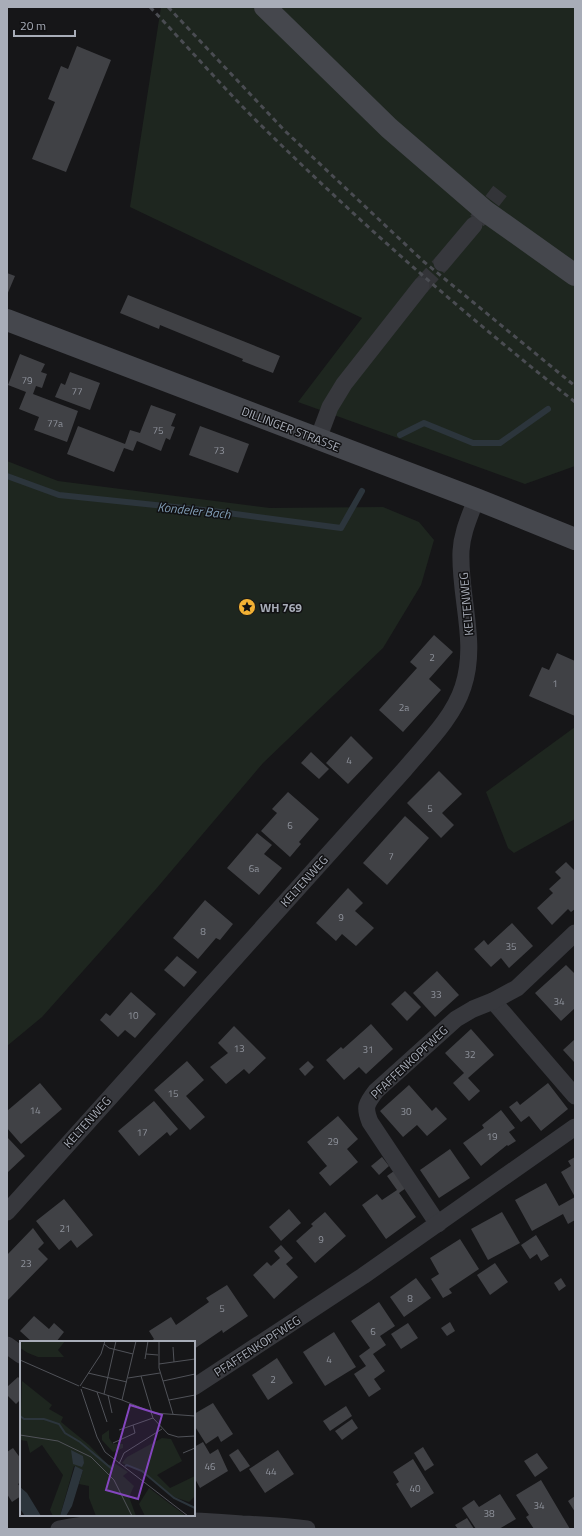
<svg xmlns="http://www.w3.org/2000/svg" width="582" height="1536" font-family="'Titillium Web',sans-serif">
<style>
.green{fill:#1e261f}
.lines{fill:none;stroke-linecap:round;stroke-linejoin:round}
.stream{stroke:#2c353c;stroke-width:6}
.building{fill:#404145}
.street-tunnel{stroke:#333438;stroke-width:17;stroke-dasharray:17 8;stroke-linecap:butt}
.street{stroke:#37383d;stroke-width:17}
.secondary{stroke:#45474d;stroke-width:22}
.rail{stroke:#4a4c52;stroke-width:3;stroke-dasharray:5 4;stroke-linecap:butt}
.labels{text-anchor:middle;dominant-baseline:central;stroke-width:3;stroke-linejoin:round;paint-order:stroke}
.number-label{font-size:10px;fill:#8e929b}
.street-label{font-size:12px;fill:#a8adb8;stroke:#111113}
.poi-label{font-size:12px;font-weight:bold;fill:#a8adb8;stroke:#111113;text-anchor:start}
.water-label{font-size:13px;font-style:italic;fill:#7f9bb3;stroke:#111113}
.inset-river{fill:none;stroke:#2c353c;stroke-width:2}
.inset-road{fill:none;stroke:#505258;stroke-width:1}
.view{fill:#8446be;fill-opacity:0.15;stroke:#8446be;stroke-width:2}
.inset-edge{fill:none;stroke:#a8adb8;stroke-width:2}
</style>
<rect width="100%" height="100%" fill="#161618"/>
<g class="green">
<polygon points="161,7 575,7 575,466 525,484 298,402 362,318 130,207"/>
<polygon points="7,461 58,481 270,508 383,507 419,522 434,540 421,585 383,648 263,763 156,889 42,1017 7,1046"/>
<polygon points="575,727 575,819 514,853 508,848 486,792"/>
</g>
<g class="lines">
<g class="stream">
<polyline points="400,435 424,423 473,443 500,443 548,409"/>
<polyline points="7,476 59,495 213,511 341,528 362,491"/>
</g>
</g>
<g class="building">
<polygon points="77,46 111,60 66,172 32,159 55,102 48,99 61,66 68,69"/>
<polygon points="7,273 15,276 7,295"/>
<polygon points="128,295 280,356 273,373 242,361 243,359 160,325 159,329 120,313"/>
<polygon points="20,354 45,364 41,372 47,374 42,388 36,386 33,394 78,411 67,442 34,430 39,417 19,409 26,392 8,385"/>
<polygon points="70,372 100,383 90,410 55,397 61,383 65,385"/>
<polygon points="151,405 176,414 171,426 175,427 170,440 166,438 161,451 137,441 133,451 124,448 114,472 67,454 78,426 125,444 130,430 140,433"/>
<polygon points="200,426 249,444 238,473 189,455"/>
<polygon points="434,635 453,652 429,679 441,690 403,732 379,710 417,668 410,662"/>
<polygon points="557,653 575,661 575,716 529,696 542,667 549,670"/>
<polygon points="351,736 373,758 348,784 326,763"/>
<polygon points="311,752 329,769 319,779 301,763"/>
<polygon points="439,771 462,794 442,813 454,825 441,838 407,803"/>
<polygon points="288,792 319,819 299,842 301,844 290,857 261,831 277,813 272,809"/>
<polygon points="405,816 429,838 387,885 363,863"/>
<polygon points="257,833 272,845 264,854 282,868 259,895 227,868"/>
<polygon points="566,862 575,871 575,909 571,912 568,909 552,925 537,908 553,893 549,889 561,878 555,872"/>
<polygon points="348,888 363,903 355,911 374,928 356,946 342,934 336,941 316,923"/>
<polygon points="205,900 233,924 220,940 216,938 198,959 173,938"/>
<polygon points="512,923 533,946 509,968 501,958 491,967 474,949 484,940 488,945"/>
<polygon points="177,956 197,972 184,987 164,970"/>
<polygon points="566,965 574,973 575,972 575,1008 561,1021 535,993"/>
<polygon points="437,971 459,995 435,1017 413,993"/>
<polygon points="405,991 421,1007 407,1021 391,1004"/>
<polygon points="131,992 156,1014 135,1038 125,1030 118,1037 100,1020 106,1013 110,1016"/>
<polygon points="371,1024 393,1049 366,1074 359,1067 344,1080 326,1060 341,1047 343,1049"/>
<polygon points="234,1026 266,1058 249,1074 244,1069 226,1084 210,1067 228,1053 218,1043"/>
<polygon points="471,1029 494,1055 468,1078 480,1091 469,1101 453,1083 464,1073 445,1053"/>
<polygon points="575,1039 575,1063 563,1050"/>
<polygon points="187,1061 204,1080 186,1096 205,1117 190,1130 154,1090"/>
<polygon points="308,1061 314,1067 305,1076 299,1069"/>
<polygon points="40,1083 62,1109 21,1144 7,1128 7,1111"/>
<polygon points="548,1083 568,1109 541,1131 529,1116 521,1122 509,1107 517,1101 520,1105"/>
<polygon points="409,1085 432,1111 436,1107 447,1119 427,1136 417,1125 403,1137 380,1111"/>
<polygon points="154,1101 178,1129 170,1136 167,1132 139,1156 118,1131"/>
<polygon points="501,1110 515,1128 509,1132 516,1141 508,1146 507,1145 481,1166 463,1143 484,1128 482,1125"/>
<polygon points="338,1116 358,1139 347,1149 358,1162 330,1186 319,1173 327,1166 307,1142"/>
<polygon points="7,1137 25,1156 7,1173"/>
<polygon points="450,1149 470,1178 439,1198 420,1170"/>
<polygon points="382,1157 389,1166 379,1175 371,1166"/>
<polygon points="575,1157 575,1220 568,1224 563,1214 532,1231 515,1200 546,1183 559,1206 575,1197 561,1172 571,1166 568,1161"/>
<polygon points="394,1171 406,1188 399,1193 416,1217 386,1239 362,1205 377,1194 382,1200 397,1190 387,1176"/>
<polygon points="64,1199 93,1235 77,1248 71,1240 59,1250 36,1221"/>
<polygon points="289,1209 301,1223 281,1241 269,1227"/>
<polygon points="325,1212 346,1236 315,1263 296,1241 313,1226 311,1224"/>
<polygon points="502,1212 520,1243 488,1260 471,1229"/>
<polygon points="33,1228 44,1243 38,1249 48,1259 7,1301 7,1255"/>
<polygon points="536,1235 549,1256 541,1261 537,1254 530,1259 521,1245"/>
<polygon points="460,1239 479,1269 449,1289 452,1293 443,1298 431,1279 439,1274 430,1258"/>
<polygon points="281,1245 293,1258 286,1264 298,1277 274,1299 253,1275 267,1262 271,1266 280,1258 274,1251"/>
<polygon points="495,1263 508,1282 490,1295 477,1275"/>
<polygon points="416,1278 431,1298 404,1317 390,1297"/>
<polygon points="561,1278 566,1286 559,1291 554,1283"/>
<polygon points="227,1285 248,1316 223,1333 222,1330 194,1349 194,1342 150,1342 154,1339 149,1331 171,1317 176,1325 209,1302 206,1298"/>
<polygon points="379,1302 395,1326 380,1336 386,1345 373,1354 385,1371 374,1379 381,1389 369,1397 354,1374 366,1366 359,1356 370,1348 351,1321"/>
<polygon points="34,1316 49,1329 54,1323 64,1332 56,1342 32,1342 20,1331"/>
<polygon points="450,1322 455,1331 447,1336 441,1328"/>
<polygon points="408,1323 418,1338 401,1349 391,1334"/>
<polygon points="334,1332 356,1367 325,1386 303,1352"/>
<polygon points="277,1358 293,1383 268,1400 252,1375"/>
<polygon points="18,1377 21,1380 21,1399 16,1404 7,1395 7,1387"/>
<polygon points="213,1403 233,1434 221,1442 218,1436 206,1444 194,1425 194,1414"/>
<polygon points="346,1406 352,1416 330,1431 323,1421"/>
<polygon points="352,1419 358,1428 342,1440 335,1431"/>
<polygon points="203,1442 210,1454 218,1449 228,1471 200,1488 194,1477 194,1447"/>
<polygon points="423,1447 434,1465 425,1471 414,1453"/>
<polygon points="13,1448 21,1459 21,1482 18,1484 21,1488 21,1496 12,1502 7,1494 7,1452"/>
<polygon points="238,1449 250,1466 240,1472 229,1455"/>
<polygon points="278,1450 294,1474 265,1493 249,1469"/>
<polygon points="537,1453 548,1468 535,1477 524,1461"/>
<polygon points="413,1459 434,1493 411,1508 396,1484 399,1482 393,1472"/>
<polygon points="541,1480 570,1529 534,1529 526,1517 529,1515 516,1495"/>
<polygon points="500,1494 516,1519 499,1529 476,1529 462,1508 474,1500 479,1507"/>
<polygon points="575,1496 575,1512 568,1501"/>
<polygon points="467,1518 474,1529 458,1529 455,1525"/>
</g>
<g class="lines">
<g class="street-tunnel">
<polyline points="477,221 500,191"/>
<polyline points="421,286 442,263"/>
</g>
<g class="street">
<polyline points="442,263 474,225"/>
<polyline points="318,439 330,407 344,384 421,286"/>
<polyline points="493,1001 575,1096"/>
<path d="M 7,1212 L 405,769 C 426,744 453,718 463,687 C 478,642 459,597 461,551 C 462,532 470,516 476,499"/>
<path d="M 438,1224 L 370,1122 C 364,1107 366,1104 376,1091 L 456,1019 L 473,1009 L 493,1001 L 517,988 L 575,933"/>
<polyline points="7,1345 21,1355"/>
<polyline points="194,1387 363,1276 575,1127"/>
<path d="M 59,1529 C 119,1518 181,1519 242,1524 C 264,1525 285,1526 307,1529"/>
</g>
<g class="secondary">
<polyline points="265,7 389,128 485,211 575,275"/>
<polyline points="7,320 476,499 575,539"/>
</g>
<g class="rail">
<path d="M 150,7 C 191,50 230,96 273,137 C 369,231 470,319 575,402"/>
<polyline points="168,7 285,131 423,261 575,386"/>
</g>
</g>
<defs>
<g id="sight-disc" transform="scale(0.9)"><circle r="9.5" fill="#f2b134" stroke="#111113"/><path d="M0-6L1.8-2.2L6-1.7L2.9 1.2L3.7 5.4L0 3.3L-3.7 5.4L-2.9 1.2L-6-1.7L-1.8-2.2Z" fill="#111"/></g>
</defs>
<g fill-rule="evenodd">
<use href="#sight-disc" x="247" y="607"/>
</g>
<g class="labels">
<g class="number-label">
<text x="27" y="380">79</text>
<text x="77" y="391">77</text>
<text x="55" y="423">77a</text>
<text x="158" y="430">75</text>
<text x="219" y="450">73</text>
<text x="432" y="657">2</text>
<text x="555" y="683">1</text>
<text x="404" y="707">2a</text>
<text x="349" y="760">4</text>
<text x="430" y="808">5</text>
<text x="290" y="825">6</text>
<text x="391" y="856">7</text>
<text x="254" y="868">6a</text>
<text x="341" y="917">9</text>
<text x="203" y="931">8</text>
<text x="511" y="946">35</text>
<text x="436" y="994">33</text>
<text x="559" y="1001">34</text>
<text x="133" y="1015">10</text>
<text x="239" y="1048">13</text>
<text x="368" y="1049">31</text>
<text x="470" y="1054">32</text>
<text x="173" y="1093">15</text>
<text x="35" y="1110">14</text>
<text x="406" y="1111">30</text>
<text x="142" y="1132">17</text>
<text x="492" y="1136">19</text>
<text x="333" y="1141">29</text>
<text x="65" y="1228">21</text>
<text x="321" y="1239">9</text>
<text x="26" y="1263">23</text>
<text x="410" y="1298">8</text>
<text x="222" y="1308">5</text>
<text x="373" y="1331">6</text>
<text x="329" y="1359">4</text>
<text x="273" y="1379">2</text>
<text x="210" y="1466">46</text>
<text x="271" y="1471">44</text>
<text x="415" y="1488">40</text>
<text x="539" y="1505">34</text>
<text x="489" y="1513">38</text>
</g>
<g class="street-label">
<text transform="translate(291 429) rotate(21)">DILLINGER STRASSE</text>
<text transform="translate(466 604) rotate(-95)">KELTENWEG</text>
<text transform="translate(304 881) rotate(-48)">KELTENWEG</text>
<text transform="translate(409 1062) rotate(-43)">PFAFFENKOPFWEG</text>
<text transform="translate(87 1122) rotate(-48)">KELTENWEG</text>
<text transform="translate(257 1346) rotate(-33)">PFAFFENKOPFWEG</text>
</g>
<g class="poi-label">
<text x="260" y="607">WH 769</text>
</g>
<g class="water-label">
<text transform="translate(194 510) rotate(6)">Kondeler Bach</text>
</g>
</g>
<g transform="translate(20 1341)">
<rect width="175" height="175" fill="#161618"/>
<path d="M 0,0 L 45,0 L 38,9 L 44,16 L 18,16 L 8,12 L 0,7 ZM 2,40 L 32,64 L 29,68 L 43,76 L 41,81 L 69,104 L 88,124 L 96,123 L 108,131 L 103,135 L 114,145 L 109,156 L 116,175 L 76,175 L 69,157 L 69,145 L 59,143 L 63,129 L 54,125 L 40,175 L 33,175 L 30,169 L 43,134 L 22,104 L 10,112 L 7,100 L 0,99 ZM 89,89 L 89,97 L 93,103 L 103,103 L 103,107 L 93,111 L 82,99 L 82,94 ZM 142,97 L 151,98 L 162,120 L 137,134 L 150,147 L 175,135 L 175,155 L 169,161 L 154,156 L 122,131 L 102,122 L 107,116 ZM 129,147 L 166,175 L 125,175 L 119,163 Z" fill="#1e261f"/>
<path d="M 51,109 L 63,115 L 64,122 L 62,126 L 53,123 ZM 55,125 L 63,129 L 52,165 L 46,175 L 40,175 ZM 0,146 L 7,152 L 21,175 L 5,175 L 0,168 Z" fill="#2c353c"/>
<path class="inset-river" d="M 0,75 L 4,78 L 24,78 L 39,83 L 45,92 L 60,101 L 92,128M 105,125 L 107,124 L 122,130 L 154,157 L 175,167"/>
<path class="inset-road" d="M 139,0 L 139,27 L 153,73M 84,3 L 89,7 L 113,13M 153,6 L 154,21M 126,13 L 138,14M 125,18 L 128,0M 0,19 L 59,45M 139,23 L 175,18M 68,32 L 107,41M 121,35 L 132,72M 108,37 L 140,32M 143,40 L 175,33M 60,45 L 81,13 L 85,0M 62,46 L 102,59 L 134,72 L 175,75M 61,48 L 77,96 L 85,111 L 168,175M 77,51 L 87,81M 84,53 L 96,0M 88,54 L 92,72M 102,59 L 116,0M 149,59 L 175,54M 131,71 L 133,77 L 148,93 L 158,96 L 175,95M 99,89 L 133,77M 0,94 L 38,100 L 71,116 L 94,139 L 112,175M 93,102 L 115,92 L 113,84M 163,112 L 175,107M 99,123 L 104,112 L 142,88"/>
<path class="view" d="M 110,64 L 142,74 L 118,158 L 86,149 Z"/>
<rect width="175" height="175" class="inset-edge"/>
</g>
<rect width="582" height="1536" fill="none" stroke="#a8adb8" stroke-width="16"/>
<path d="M14 30v6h61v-6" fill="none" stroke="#a8adb8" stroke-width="2"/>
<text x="20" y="30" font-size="12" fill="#a8adb8" stroke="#111113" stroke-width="3" paint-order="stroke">20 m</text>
</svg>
